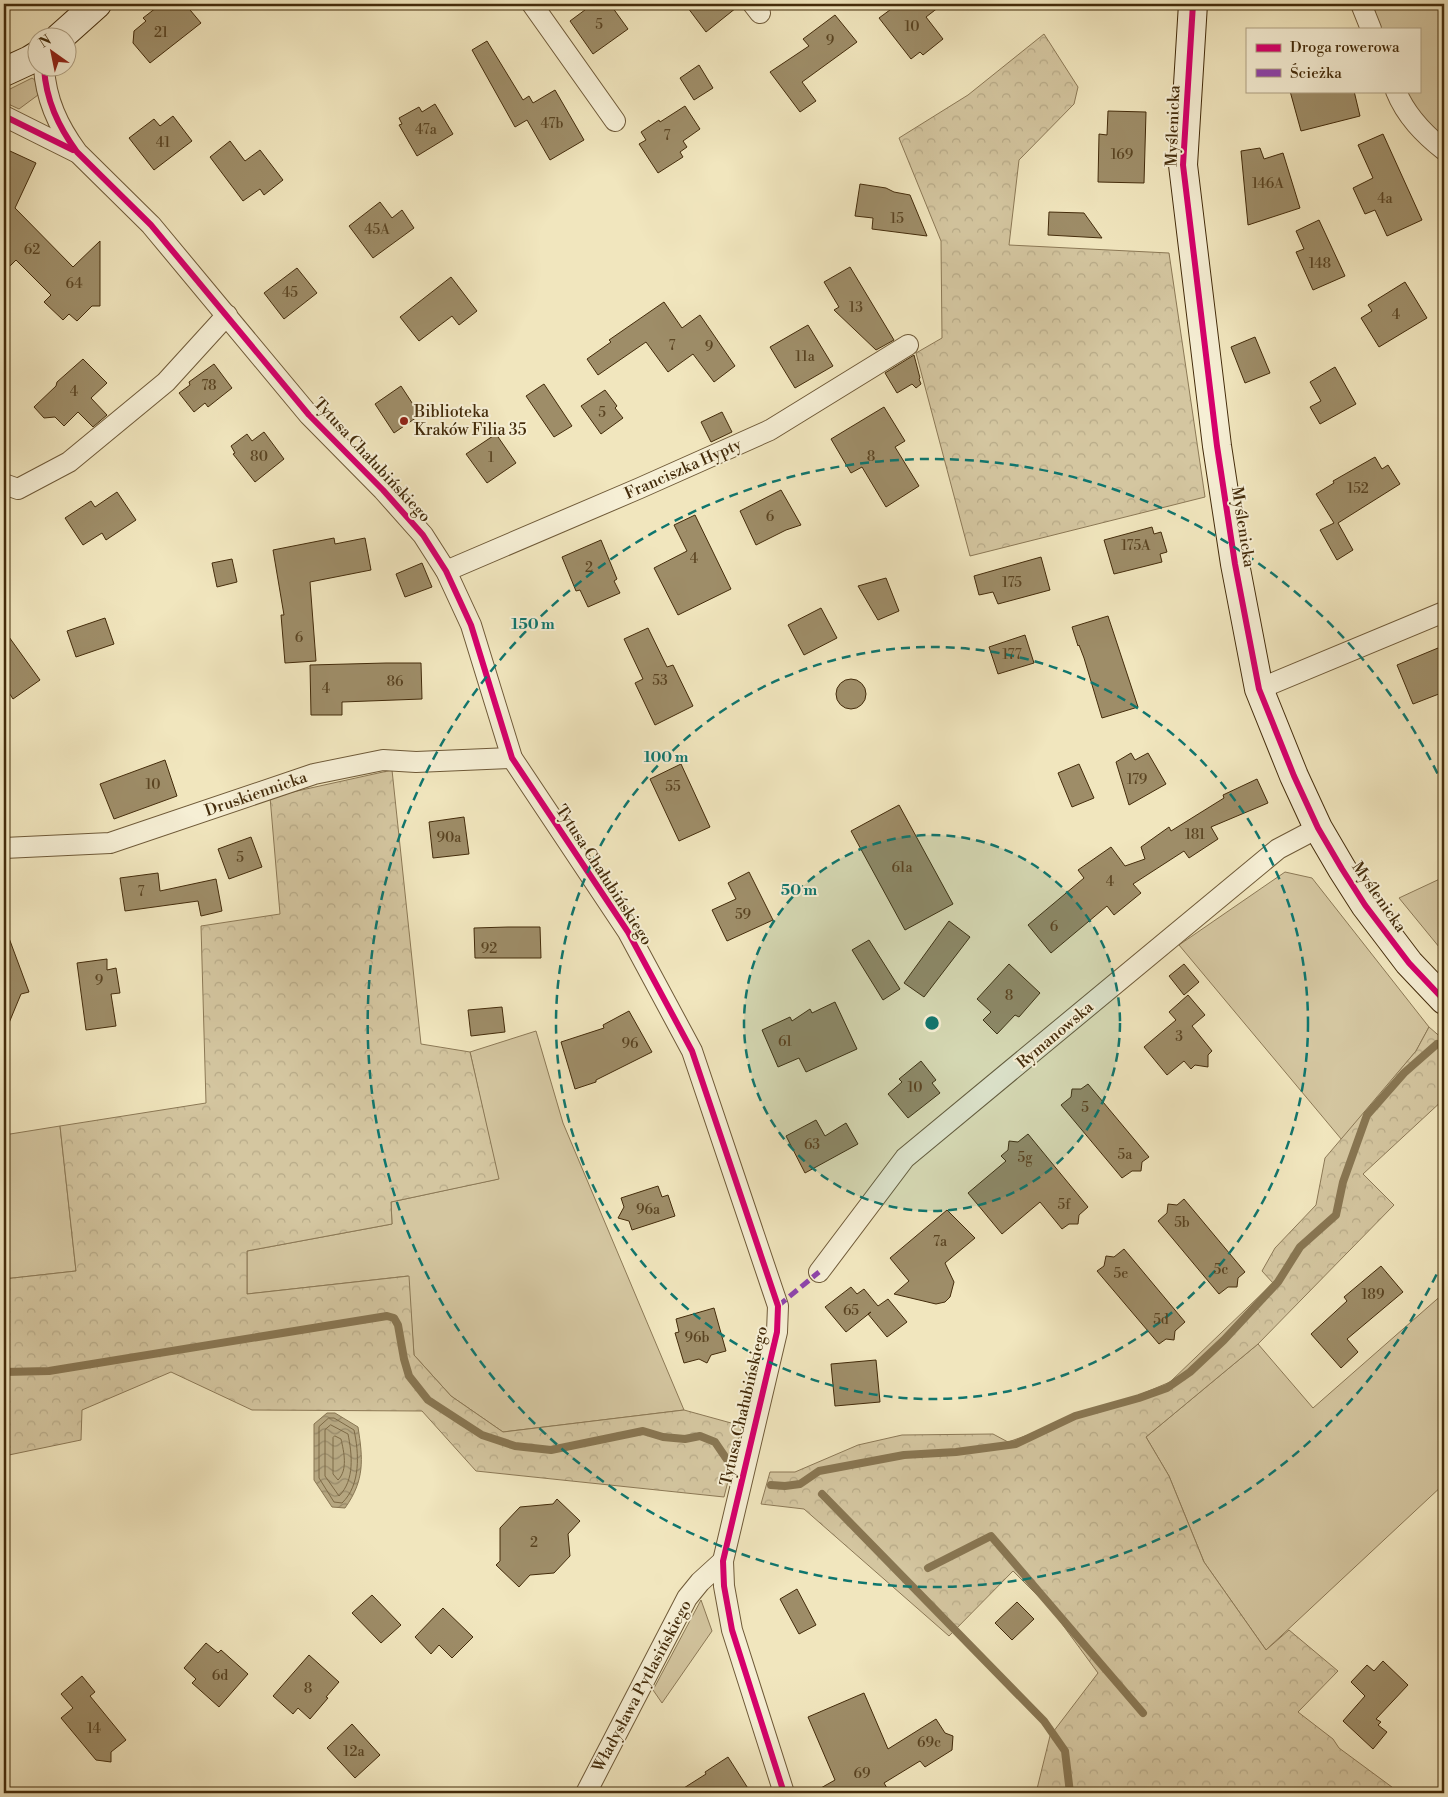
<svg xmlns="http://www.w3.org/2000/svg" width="1448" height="1797" font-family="'Libre Bodoni',serif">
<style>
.green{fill:#d4c6a0;stroke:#8c7956}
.forest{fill:url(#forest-crowns);stroke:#8c7956}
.water{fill:url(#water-waves);stroke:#887652}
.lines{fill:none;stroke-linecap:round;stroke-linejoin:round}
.shore{stroke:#7d6a46;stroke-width:1}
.stream{stroke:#887652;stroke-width:8}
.building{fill:#9e8d68;stroke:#442c0b}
.street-casing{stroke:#6f5a38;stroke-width:22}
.secondary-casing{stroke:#442c0b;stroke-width:30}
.street{stroke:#f6efd5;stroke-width:20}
.secondary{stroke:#f6efd5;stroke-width:28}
.quiet{stroke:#8e44ad;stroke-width:5;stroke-dasharray:10 5;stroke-linecap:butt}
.cycleway-casing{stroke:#f6efd5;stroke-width:9}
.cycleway{stroke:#d6006c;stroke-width:6}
.ring{fill:none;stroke:#0f766e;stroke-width:2.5;stroke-dasharray:9 6}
.poi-dot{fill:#8f2418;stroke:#f6efd5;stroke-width:2}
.labels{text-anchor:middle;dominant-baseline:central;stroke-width:4;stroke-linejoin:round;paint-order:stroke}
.number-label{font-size:14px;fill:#5a4422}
.street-label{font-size:16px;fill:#442c0b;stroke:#f6efd5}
.poi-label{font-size:16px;fill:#442c0b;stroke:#f6efd5;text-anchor:start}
.centre{fill:#0f766e;stroke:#f6efd5;stroke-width:2.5}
.ring-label{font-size:15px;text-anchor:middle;font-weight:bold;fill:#0f766e;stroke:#f6efd5;stroke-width:4;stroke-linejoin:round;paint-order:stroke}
</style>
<defs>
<pattern id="forest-crowns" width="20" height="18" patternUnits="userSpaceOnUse" patternTransform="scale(1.25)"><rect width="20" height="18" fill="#d4c6a0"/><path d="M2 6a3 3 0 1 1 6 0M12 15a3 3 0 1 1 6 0" fill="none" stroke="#b7aa88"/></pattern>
<pattern id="water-waves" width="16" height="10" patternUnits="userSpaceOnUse" patternTransform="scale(1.25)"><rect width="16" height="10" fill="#b6a781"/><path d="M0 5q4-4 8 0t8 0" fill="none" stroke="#968868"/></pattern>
</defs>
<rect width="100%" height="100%" fill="#f1e6be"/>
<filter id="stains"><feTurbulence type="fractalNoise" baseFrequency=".004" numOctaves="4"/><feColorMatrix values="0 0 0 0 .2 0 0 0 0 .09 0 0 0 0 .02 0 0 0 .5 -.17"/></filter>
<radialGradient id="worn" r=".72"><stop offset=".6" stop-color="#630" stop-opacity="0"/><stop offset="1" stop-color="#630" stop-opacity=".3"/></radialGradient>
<g class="green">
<polygon points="1371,4 1444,4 1444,140 1410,102 1406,91 1419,91 1419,29 1381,29"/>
<polygon points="32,78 35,80 38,95 19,109 4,102 4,92"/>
<polygon points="1285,872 1312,878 1429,1027 1416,1051 1342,1140 1179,945"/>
<polygon points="1444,877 1444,953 1399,898"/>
<polygon points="536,1031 563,1123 684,1410 503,1432 451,1396 414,1355 408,1276 247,1294 247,1251 392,1224 391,1202 498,1179 470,1052"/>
<polygon points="60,1126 76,1271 4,1279 4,1135"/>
<polygon points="1444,1293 1444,1484 1266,1650 1204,1562 1169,1476 1146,1437 1258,1344 1313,1408"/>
<polygon points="701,1600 712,1631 662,1703 653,1690"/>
</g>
<g class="forest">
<polygon points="1044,34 1078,87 1074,104 1019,160 1009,245 1169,253 1205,497 970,556 916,353 942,338 941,241 899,138 968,95"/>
<polygon points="392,770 421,1044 470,1052 499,1179 391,1202 392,1224 247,1251 247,1294 409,1276 414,1355 451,1396 503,1432 684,1410 742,1426 724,1497 476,1471 422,1411 252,1410 171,1372 82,1410 81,1440 4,1456 4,1279 76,1271 60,1126 206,1103 201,926 280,914 270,797"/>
<polygon points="1429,1027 1444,1040 1444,1099 1363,1174 1394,1205 1258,1344 1146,1437 1169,1476 1204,1562 1266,1650 1289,1630 1338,1671 1298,1712 1333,1739 1339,1748 1400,1793 1036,1793 1050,1736 1098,1673 1051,1609 1013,1571 949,1636 804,1509 761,1504 770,1472 795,1472 858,1445 902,1435 993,1434 1008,1442 1125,1401 1170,1382 1273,1283 1262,1271 1275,1248 1316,1205 1325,1158 1416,1051"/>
</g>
<path class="water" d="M 327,1413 L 335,1413 L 358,1427 C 363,1459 365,1480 345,1508 L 332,1507 L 314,1480 L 314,1424 Z"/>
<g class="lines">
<g class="shore">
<path d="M 329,1418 L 334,1418 L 354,1430 C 359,1453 361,1485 342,1503 L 334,1502 L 319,1478 L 319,1427 Z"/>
<path d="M 331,1425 L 348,1434 C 352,1454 355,1480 339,1496 L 325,1476 L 325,1430 Z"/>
<path d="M 335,1436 L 341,1439 C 344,1452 348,1470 338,1480 L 333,1474 L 333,1438 Z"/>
</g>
<g class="stream">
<polyline points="4,1372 49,1371 387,1316 394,1318 398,1325 404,1359 409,1376 428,1400 482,1435 515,1446 551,1450 643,1431 663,1437 685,1439 700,1436 715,1442 730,1464"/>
<polyline points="771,1485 785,1486 800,1484 819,1471 904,1455 956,1452 1016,1444 1075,1416 1139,1398 1167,1388 1190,1372 1224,1340 1278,1282 1300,1247 1336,1215 1343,1182 1367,1115 1404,1073 1437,1044"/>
<polyline points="822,1494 1044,1721 1065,1751 1070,1793"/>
<polyline points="928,1568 991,1536 1143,1713"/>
</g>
</g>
<g class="building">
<polygon points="161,4 185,4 201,23 150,63 133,43 134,31 146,21 143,18"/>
<polygon points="593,4 610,4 628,29 593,54 570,21"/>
<polygon points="685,4 741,4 706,32"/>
<polygon points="898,4 943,4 926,17 943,39 923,55 920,52 911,59 879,18"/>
<polygon points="835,15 857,42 802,82 816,101 800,112 770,72 809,46 803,39"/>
<polygon points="487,41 523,100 529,96 533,103 555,90 584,140 550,160 527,120 515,127 472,50"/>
<polygon points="699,65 713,88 694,100 680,78"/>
<polygon points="1290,91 1354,91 1360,116 1301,131"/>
<polygon points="435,104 453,134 417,156 399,125 402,124 399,118 419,107 422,112"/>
<polygon points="685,106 700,129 683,141 687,147 680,152 683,157 658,173 639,144 646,140 641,132 659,120 660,122"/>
<polygon points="1108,111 1146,112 1144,183 1098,182 1099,134 1107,135"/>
<polygon points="173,116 192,141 154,170 129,138 154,119 160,126"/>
<polygon points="1383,134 1422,220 1387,236 1375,210 1365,214 1353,188 1373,178 1358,145"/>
<polygon points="230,141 245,161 260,150 283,180 264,195 260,189 243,201 210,157"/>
<polygon points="1260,148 1264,159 1283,153 1300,208 1248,225 1241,151"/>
<polygon points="10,151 36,163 15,208 73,267 100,241 100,306 92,306 77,321 69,314 63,320 44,302 51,295 16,260 4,272 4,164"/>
<polygon points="860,184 886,188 894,192 910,195 927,236 872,229 873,218 855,216"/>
<polygon points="380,202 392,218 402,210 414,228 373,258 349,226"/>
<polygon points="1049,212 1084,213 1102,238 1048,235"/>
<polygon points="1319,220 1345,276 1313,290 1296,252 1304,249 1296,231"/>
<polygon points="850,267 894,340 876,350 834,310 839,307 824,282"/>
<polygon points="297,268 317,293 284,319 264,293"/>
<polygon points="451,277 477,311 459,325 452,316 419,341 400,317"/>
<polygon points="1405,282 1427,318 1379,347 1361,318 1372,311 1368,305"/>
<polygon points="664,302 682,328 700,315 735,366 714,382 693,354 668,372 646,342 598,375 587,359 611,342 609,340"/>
<polygon points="808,325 833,366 795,388 770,347"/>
<polygon points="1255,337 1270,373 1245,383 1231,347"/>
<polygon points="914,355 920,378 919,379 921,384 916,388 912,384 897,393 885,373"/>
<polygon points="83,359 107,383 91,398 107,415 93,427 78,412 64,426 55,417 44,418 34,407 56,386 57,382"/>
<polygon points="214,364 232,388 208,407 205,403 194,412 179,393 190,385 189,382"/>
<polygon points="1335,367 1356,404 1320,424 1310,407 1321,401 1310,382"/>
<polygon points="544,384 572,426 554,437 526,396"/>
<polygon points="401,386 420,415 394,433 375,404"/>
<polygon points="605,390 617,406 615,408 623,418 601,434 581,406"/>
<polygon points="884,407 905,441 895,447 919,486 886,507 862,467 851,473 831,439"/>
<polygon points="722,412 732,432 711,442 701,422"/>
<polygon points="264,432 284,459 255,482 233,454 235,453 231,446 247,434 252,441"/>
<polygon points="496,434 516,463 487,483 466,454"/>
<polygon points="1375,457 1382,469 1388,465 1400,484 1338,523 1353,550 1337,560 1320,530 1334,523 1316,494 1334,483 1333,481"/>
<polygon points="781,490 801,525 786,530 756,545 740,511"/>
<polygon points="117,492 136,520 106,540 102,533 83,545 65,518 91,501 95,507"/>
<polygon points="695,515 731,589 678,615 654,568 687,551 674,525"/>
<polygon points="1152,527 1154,534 1161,532 1167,552 1160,554 1162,562 1114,574 1104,540"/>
<polygon points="334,538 335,544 365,538 371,570 310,582 316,661 285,663 281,615 284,615 273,550"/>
<polygon points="601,540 617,579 614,581 620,593 588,607 580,590 576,591 562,557"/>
<polygon points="1041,557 1050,590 998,604 993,592 979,595 974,576"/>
<polygon points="232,559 237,582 217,587 212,563"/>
<polygon points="422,563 432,587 405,597 396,574"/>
<polygon points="886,578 899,611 878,620 858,586"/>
<polygon points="821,608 837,638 804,655 788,625"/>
<polygon points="1108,616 1138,707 1102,718 1084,658 1079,645 1078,646 1072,627"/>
<polygon points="105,618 114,644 76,657 67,631"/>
<polygon points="648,628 667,667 673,665 693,706 655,725 635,683 643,679 624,639"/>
<polygon points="4,630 40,680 13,699 4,685"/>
<polygon points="1025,635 1034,663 998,674 989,647"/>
<polygon points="1438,648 1444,664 1444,692 1413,704 1397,665"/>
<polygon points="386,663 421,663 422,699 342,702 342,715 311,715 310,665"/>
<circle cx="851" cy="694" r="15"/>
<polygon points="1131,753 1135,760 1148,753 1166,784 1129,805 1116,762"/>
<polygon points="165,760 177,796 114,819 100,784"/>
<polygon points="681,764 710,827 679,841 650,779"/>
<polygon points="1079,764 1094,798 1072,807 1058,773"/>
<polygon points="1257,779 1268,803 1211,827 1218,839 1189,858 1184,851 1133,884 1141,893 1114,915 1107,906 1051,953 1028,925 1084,878 1078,870 1111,847 1125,866 1145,859 1141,847 1169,827 1171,831 1224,798 1223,795"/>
<polygon points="899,805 953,904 905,930 851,831"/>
<polygon points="464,817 469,854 433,858 429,822"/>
<polygon points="251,837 262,867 229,879 218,849"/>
<polygon points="749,872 773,920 727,941 712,910 736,899 728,883"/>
<polygon points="158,873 160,891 216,879 222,911 201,916 198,901 125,911 120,878"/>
<polygon points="949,921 970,937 924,997 904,983"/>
<polygon points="508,927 540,927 541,958 475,958 474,928"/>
<polygon points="4,930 6,930 29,992 21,994 4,1035"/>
<polygon points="869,940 900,989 883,1000 852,950"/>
<polygon points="107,959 107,970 116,968 120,993 111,994 116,1026 86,1030 77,963"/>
<polygon points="1009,964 1040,993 1019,1017 1015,1015 997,1034 983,1020 991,1012 977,999"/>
<polygon points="1184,964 1199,982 1184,995 1169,976"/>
<polygon points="1188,995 1205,1015 1192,1026 1212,1051 1208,1055 1208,1067 1195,1065 1191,1069 1184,1061 1167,1075 1144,1047 1176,1020 1169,1012"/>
<polygon points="835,1002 857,1049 806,1072 799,1058 778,1067 762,1030 790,1017 792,1021 810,1009 812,1013"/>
<polygon points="502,1007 505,1032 471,1036 468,1010"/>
<polygon points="629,1011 652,1052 596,1080 596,1082 575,1089 561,1042 604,1028 603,1025"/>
<polygon points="921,1061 936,1080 932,1083 940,1093 908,1118 888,1094 902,1082 899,1079"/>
<polygon points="1088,1084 1149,1157 1142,1162 1141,1171 1132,1171 1122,1178 1061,1105 1071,1097 1072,1089 1081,1089"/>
<polygon points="816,1120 825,1136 846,1123 858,1144 805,1173 786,1136"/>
<polygon points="1028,1134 1088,1207 1079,1215 1078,1224 1069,1224 1062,1229 1040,1202 1002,1234 968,1193 1006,1161 1001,1156 1008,1150 1009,1141 1018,1142"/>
<polygon points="658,1186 662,1197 668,1195 675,1216 632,1230 629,1221 618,1218 624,1207 621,1198"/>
<polygon points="1184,1199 1245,1272 1238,1278 1237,1287 1228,1287 1219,1294 1158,1221 1167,1213 1168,1204 1177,1205"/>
<polygon points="947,1210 975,1238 945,1263 954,1282 950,1297 945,1302 936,1304 894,1294 909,1281 890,1258"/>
<polygon points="1124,1249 1185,1322 1175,1331 1174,1340 1166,1339 1159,1344 1097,1271 1104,1266 1106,1256 1114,1257"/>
<polygon points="1381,1266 1403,1292 1347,1339 1358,1352 1341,1368 1311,1334 1347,1301 1344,1297"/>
<polygon points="851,1287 857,1294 864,1289 878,1306 888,1299 907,1322 887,1337 868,1314 871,1312 846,1332 825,1307"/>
<polygon points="714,1308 726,1351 711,1355 707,1363 699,1359 684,1363 675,1333 679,1332 676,1319"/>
<polygon points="876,1360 880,1402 835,1406 831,1364"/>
<polygon points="557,1499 580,1521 568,1534 570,1556 554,1573 530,1575 519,1587 496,1565 500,1561 500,1528 520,1507 553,1504"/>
<polygon points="797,1589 816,1625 799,1634 780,1599"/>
<polygon points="372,1595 401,1625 381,1643 352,1613"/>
<polygon points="1017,1602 1034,1619 1012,1640 995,1623"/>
<polygon points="443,1608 473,1637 452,1658 439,1645 431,1654 415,1637"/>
<polygon points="206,1643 218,1653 221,1650 248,1674 219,1707 192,1683 196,1679 184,1668"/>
<polygon points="309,1655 339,1682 326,1697 328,1698 310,1719 298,1708 293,1714 273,1696"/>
<polygon points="1383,1661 1408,1685 1376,1719 1381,1722 1378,1725 1387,1732 1373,1749 1343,1721 1365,1696 1351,1682 1367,1665 1374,1671"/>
<polygon points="82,1676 95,1692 90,1696 126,1740 111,1752 111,1762 96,1760 61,1718 73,1708 61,1694"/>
<polygon points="864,1693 888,1749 936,1719 945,1733 953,1736 952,1750 925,1767 920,1761 884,1783 890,1793 812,1793 835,1780 808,1717"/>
<polygon points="352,1724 380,1755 355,1778 327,1748"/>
<polygon points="728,1757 751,1793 676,1793 706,1774 705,1772"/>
</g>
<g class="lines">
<g class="street-casing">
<g id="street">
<polyline points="532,4 615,121"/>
<polyline points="753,4 760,13"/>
<polyline points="1361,4 1371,29"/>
<path d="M 44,68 C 46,100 58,126 77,152 L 151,225 L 309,415 L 383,490 L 423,535 L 446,571 L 471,625 L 512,758 L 628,932 L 692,1051 L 778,1306 L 777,1332 L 723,1561 L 724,1586 L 732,1630 L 784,1793"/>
<path d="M 1396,91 C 1406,116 1424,134 1444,150"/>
<polyline points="4,116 76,152"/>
<polyline points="4,484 18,489 69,462 166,382 227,315"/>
<polyline points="446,571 640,488 770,430 908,345"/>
<polyline points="1259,689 1444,612"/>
<polyline points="4,848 110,843 314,774 383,760 416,762 512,758"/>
<polyline points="819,1272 905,1158 1278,849 1318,828"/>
<polyline points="586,1793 687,1598 700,1582 723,1561"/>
</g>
</g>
<g class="secondary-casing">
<g id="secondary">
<polyline points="1193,4 1183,165 1217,446 1235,564 1259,689 1294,776 1318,828 1342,869 1365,905 1409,963 1444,1000"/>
<polyline points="59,38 97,4"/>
<polyline points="4,72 30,60 38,55"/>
</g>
</g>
<use href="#street" class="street"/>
<use href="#secondary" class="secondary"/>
<polyline class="quiet" points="778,1306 819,1272"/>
<g class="cycleway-casing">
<g id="cycleway">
<polyline points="1193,4 1183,165 1217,446 1235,564 1259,689 1294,776 1318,828 1342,869 1365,905 1409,963 1444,1000"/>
<path d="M 44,68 C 46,100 58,126 77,152 L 151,225 L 309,415 L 383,490 L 423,535 L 446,571 L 471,625 L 512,758 L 628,932 L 692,1051 L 778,1306 L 777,1332 L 723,1561 L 724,1586 L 732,1630 L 784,1793"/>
<polyline points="4,116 73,150"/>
</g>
</g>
<use href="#cycleway" class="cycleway"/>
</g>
<circle cx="932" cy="1023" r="188" fill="#0f766e" fill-opacity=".12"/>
<g class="ring">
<circle cx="932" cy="1023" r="188"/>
<circle cx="932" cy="1023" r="376"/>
<path d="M1443 1261A564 564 0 1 1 1443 785"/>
</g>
<circle class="poi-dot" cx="404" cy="421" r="5"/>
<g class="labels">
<g class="number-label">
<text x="599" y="25">5</text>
<text x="912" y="27">10</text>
<text x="161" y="33">21</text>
<text x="830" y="41">9</text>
<text x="552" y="124">47b</text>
<text x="426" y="130">47a</text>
<text x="667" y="136">7</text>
<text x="163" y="143">41</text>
<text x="1122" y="155">169</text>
<text x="1268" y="184">146A</text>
<text x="1385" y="199">4a</text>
<text x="897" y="219">15</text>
<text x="377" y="230">45A</text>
<text x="32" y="250">62</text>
<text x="1320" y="264">148</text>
<text x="74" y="284">64</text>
<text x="290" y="293">45</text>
<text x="856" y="308">13</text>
<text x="1396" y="315">4</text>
<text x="672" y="346">7</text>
<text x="709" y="347">9</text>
<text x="805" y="357">11a</text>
<text x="209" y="386">78</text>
<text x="74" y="392">4</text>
<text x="602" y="413">5</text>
<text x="259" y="457">80</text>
<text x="871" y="457">8</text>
<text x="491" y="458">1</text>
<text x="1358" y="489">152</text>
<text x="770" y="517">6</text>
<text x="1136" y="546">175A</text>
<text x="694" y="559">4</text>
<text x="589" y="568">2</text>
<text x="1012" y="583">175</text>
<text x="299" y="638">6</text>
<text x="1012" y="655">177</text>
<text x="660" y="681">53</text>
<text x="395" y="682">86</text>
<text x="326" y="689">4</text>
<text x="1137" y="780">179</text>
<text x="153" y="785">10</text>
<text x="673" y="787">55</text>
<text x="1195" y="835">181</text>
<text x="449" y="838">90a</text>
<text x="240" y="858">5</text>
<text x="902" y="868">61a</text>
<text x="1110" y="882">4</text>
<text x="141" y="892">7</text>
<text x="743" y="915">59</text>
<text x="1054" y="927">6</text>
<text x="489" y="949">92</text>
<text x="99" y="981">9</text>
<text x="1009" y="996">8</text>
<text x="1179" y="1037">3</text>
<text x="785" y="1042">61</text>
<text x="630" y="1044">96</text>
<text x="915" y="1088">10</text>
<text x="1085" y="1108">5</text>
<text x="812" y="1145">63</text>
<text x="1125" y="1155">5a</text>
<text x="1025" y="1158">5g</text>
<text x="1064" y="1205">5f</text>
<text x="648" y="1210">96a</text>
<text x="1182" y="1223">5b</text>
<text x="940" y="1242">7a</text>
<text x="1221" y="1270">5c</text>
<text x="1121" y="1274">5e</text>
<text x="1373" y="1295">189</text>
<text x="851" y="1311">65</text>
<text x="1161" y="1320">5d</text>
<text x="697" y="1338">96b</text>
<text x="534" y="1543">2</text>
<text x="220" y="1676">6d</text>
<text x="308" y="1689">8</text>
<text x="94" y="1729">14</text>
<text x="929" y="1743">69c</text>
<text x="354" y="1752">12a</text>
<text x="862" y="1774">69</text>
</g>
<g class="street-label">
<text transform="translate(1173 126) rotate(-88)">Myślenicka</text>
<text transform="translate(372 460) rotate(47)">Tytusa Chałubińskiego</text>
<text transform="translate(683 469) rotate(-24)">Franciszka Hypty</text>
<text transform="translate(1243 527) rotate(81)">Myślenicka</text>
<text transform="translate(256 794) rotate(-19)">Druskiennicka</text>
<text transform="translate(604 875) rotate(57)">Tytusa Chałubińskiego</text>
<text transform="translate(1379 897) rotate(55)">Myślenicka</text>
<text transform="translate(1055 1035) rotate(-40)">Rymanowska</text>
<text transform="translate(744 1406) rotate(-77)">Tytusa Chałubińskiego</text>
<text transform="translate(642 1686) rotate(-62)">Władysława Pytlasińskiego</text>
</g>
<g class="poi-label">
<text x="414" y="412">Biblioteka<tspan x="414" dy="18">Kraków Filia 35</tspan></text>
</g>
</g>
<circle cx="932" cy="1023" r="8" class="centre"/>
<g class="ring-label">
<text x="533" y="629">150 m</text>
<text x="666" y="762">100 m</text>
<text x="799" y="895">50 m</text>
</g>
<rect width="1448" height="1797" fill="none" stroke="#f1e6be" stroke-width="20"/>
<rect x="5" y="5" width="1438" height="1787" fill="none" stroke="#442c0b" stroke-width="2.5"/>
<rect x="10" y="10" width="1428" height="1777" fill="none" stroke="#442c0b"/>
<rect x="1246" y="28" width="175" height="65" fill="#f6efd5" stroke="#afa184"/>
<rect x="1256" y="44" width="25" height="8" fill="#d6006c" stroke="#afa184"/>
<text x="1290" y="52" font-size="15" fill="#442c0b">Droga rowerowa</text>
<rect x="1256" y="69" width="25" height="8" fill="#8e44ad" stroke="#afa184"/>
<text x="1290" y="78" font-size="15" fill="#442c0b">Ścieżka</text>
<g transform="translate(52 52) rotate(327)"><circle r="24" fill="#f6efd5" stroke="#afa184"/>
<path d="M0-4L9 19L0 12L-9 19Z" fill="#8f2418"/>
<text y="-8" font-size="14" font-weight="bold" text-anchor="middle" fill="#442c0b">N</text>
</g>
<rect width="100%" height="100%" filter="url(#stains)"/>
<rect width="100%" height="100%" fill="url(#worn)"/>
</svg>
